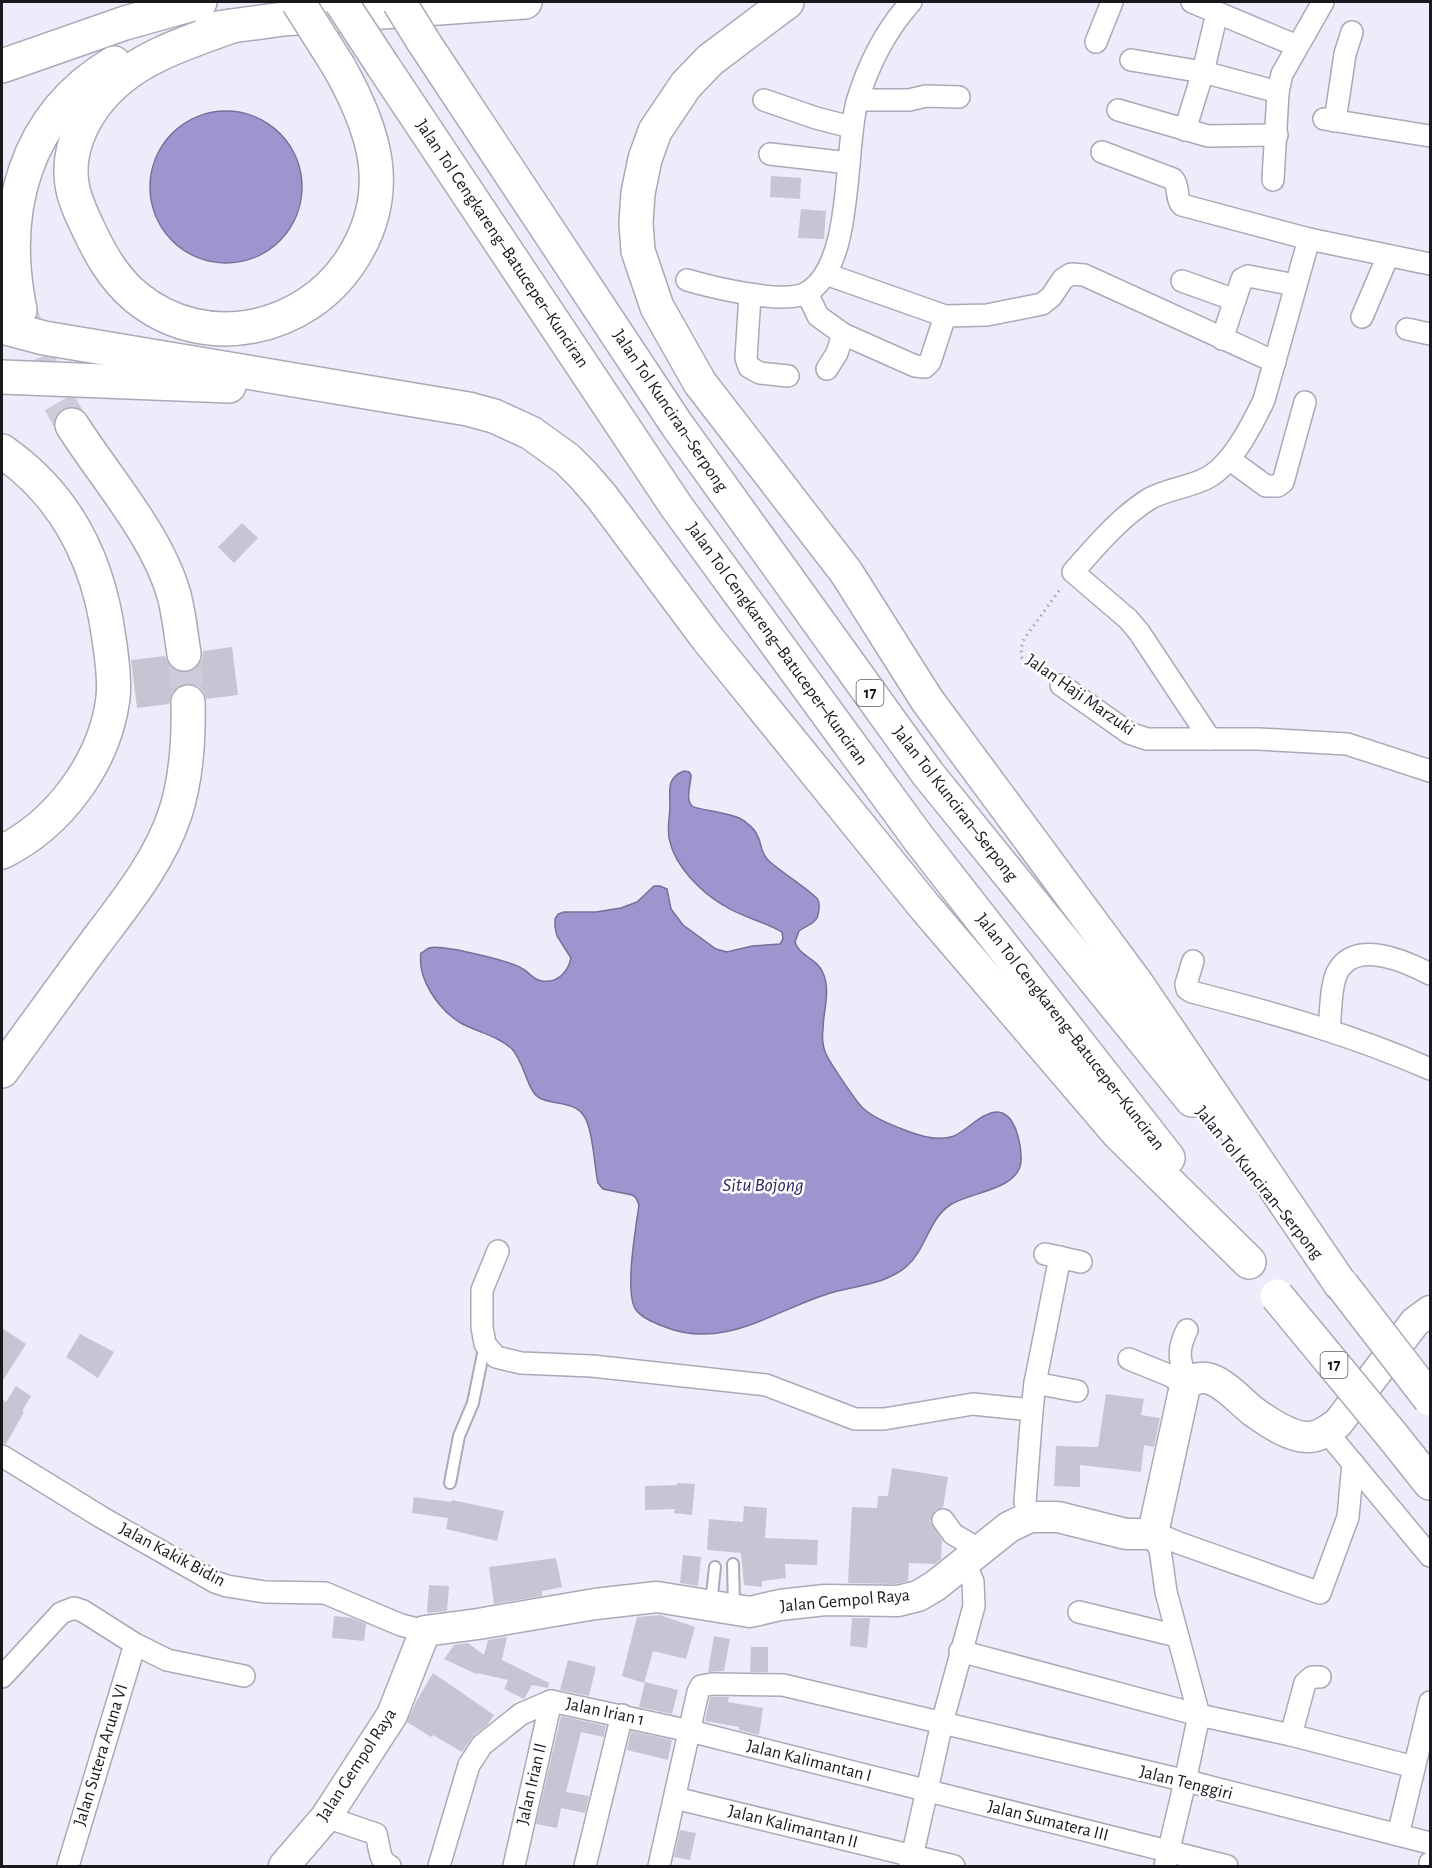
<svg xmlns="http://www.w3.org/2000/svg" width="1432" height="1868" font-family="'Alegreya Sans',sans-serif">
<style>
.water{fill:#9d95ce;stroke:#757099;stroke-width:1.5}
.building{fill:#c6c5d4}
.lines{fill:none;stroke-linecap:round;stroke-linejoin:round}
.highway-tunnel{stroke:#cdccda;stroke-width:33;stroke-dasharray:33 16;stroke-linecap:butt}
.lane-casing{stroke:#aaa9b7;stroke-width:14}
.street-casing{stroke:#aaa9b7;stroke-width:24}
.secondary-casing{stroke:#aaa9b7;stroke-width:33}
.highway-casing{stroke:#aaa9b7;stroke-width:36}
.path{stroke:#a5a4b0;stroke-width:3;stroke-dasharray:1.5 4.5;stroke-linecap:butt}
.lane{stroke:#fff;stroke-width:10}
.street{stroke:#fff;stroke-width:21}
.secondary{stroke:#fff;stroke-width:30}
.highway{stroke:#fff;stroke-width:33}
.highway-bridge-casing{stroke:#aaa9b7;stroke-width:36;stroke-linecap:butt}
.highway-bridge{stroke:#fff;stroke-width:33}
.labels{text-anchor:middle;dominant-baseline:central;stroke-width:5;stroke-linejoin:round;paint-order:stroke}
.shield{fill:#fff;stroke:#5e5d61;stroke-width:1.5}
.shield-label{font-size:16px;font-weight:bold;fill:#19181d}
.street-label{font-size:18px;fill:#19181d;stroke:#fff}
.water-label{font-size:20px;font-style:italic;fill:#322164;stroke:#fff}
</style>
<rect width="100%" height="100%" fill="#edecfb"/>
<g class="water">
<circle cx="226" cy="187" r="76"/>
<path d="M 684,771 L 689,772 L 691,775 C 691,784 685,799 692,806 C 697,810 728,812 741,819 C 746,822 755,829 757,835 C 762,843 760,852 768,860 C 775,868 817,895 818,900 C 820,904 819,913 817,918 C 814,924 804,927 799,931 L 795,942 C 799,956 817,958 823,973 C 831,991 823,1011 823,1030 C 822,1037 823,1047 826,1054 C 829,1061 858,1105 864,1109 C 874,1118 889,1124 902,1129 C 917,1135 937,1142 954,1136 C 965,1131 975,1120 986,1115 C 1014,1100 1022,1144 1021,1162 C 1018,1190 970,1192 950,1205 C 928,1220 926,1250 906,1267 C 885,1284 860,1285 834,1292 C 777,1308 726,1351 665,1327 C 655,1323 642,1318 636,1310 C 624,1293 636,1227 639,1205 L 636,1198 L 632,1195 L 603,1189 L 598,1183 C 594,1165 593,1129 584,1116 C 574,1100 552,1106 538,1097 C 527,1089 524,1062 512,1049 C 497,1035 476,1032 459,1022 C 438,1008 417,979 421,953 C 424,952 426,949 429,948 C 441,944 511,961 523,969 C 530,973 533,980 542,981 C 558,983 568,972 571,958 L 557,936 L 555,927 L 555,919 L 558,914 L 564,912 L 596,912 L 621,908 L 637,902 L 654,886 L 660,886 L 667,889 L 671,909 L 683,925 L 716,949 L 727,952 L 752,946 L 780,944 L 783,939 L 782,932 C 763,921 741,917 723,905 C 701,892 676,867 670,842 C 666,830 670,818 670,806 C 670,790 666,778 684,771 Z"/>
</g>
<g class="building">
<polygon points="771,176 801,178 800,199 770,197"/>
<polygon points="801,209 826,211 824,239 798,238"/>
<polygon points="242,523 258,538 234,563 218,547"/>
<polygon points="232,647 238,695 206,699 204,692 198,686 187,683 178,686 172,692 169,704 137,708 131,660 165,656 170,666 178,672 186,673 196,668 202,660 203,651"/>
<polygon points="2,1328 26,1344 2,1382"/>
<polygon points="80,1334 114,1352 98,1378 66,1357"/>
<polygon points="16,1386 31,1396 22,1411 24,1412 6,1444 2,1443 2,1399 6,1402"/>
<polygon points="1106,1394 1144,1399 1141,1415 1160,1418 1154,1447 1144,1445 1141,1472 1080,1465 1080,1487 1054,1486 1056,1446 1098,1447"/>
<polygon points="892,1468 948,1477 943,1507 935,1510 930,1521 942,1541 941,1559 935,1564 909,1563 908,1581 896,1584 848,1583 852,1507 877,1508 878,1496 888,1496"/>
<polygon points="677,1483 695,1484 692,1515 674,1513 675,1509 645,1510 645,1486 677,1485"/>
<polygon points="414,1497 451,1502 452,1500 504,1511 497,1541 446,1529 448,1518 412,1513"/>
<polygon points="744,1506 767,1508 765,1538 818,1540 817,1565 785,1564 786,1578 762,1581 762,1587 744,1585 741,1553 707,1550 709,1519 743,1522"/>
<polygon points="683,1555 701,1557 698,1586 680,1583"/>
<polygon points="556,1558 562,1587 542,1591 542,1596 494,1604 489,1567"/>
<polygon points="429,1585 449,1586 447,1611 427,1613"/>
<polygon points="660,1615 695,1627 686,1659 653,1651 644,1683 622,1676 637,1617"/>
<polygon points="334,1616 352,1618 366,1624 364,1641 332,1638"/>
<polygon points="852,1618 870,1618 867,1648 850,1646"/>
<polygon points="714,1636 730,1639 724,1671 708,1672"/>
<polygon points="507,1637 502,1660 549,1683 548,1688 532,1685 524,1699 504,1689 508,1680 477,1673 476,1674 444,1659 454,1645 468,1643 484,1655 488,1640"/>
<polygon points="751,1647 768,1647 768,1672 750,1672"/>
<polygon points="568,1660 596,1667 589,1696 560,1690"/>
<polygon points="433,1673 494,1715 488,1724 474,1735 462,1752 433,1735 431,1737 407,1722 417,1700"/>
<polygon points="645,1682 678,1690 672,1714 639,1707"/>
<polygon points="710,1697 729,1697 728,1702 763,1708 759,1735 739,1730 739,1727 705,1721"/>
<polygon points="561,1716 606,1726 604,1737 581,1732 566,1792 589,1796 585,1813 561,1808 557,1828 536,1824"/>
<polygon points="631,1731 672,1740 668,1760 627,1750"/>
<polygon points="680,1830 696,1833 690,1860 674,1857"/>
</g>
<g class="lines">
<g class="highway-tunnel">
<polyline points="21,312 46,379 72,425"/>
<polyline points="184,654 188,702"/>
</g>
<g class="lane-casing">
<g id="lane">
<polyline points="450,1483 459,1436 473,1403 485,1344"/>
<polyline points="733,1564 734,1606"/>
<polyline points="711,1603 715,1567"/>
</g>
</g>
<g class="street-casing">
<g id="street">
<polyline points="1192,2 1297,46"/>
<polyline points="1096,42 1112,2"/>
<polyline points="1131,60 1203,72 1278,92"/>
<polyline points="764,100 816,118 851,127"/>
<polyline points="858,100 909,100 926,96 959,97"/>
<polyline points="1118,110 1208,136 1277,135"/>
<polyline points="1324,119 1430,136"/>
<polyline points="1335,121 1345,54 1352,32"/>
<polyline points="1185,130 1203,72 1217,13"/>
<path d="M 1102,152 L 1173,179 C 1180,187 1175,198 1182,205 L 1309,239 L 1430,264"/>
<polyline points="770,154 849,163"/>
<polyline points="1273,180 1278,92 1282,74 1323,2"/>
<polyline points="826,274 945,316"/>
<path d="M 687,280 C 711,287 787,306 808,292 C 854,264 844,150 857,102 C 868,65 886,30 911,2"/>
<polyline points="1182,281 1235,300"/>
<polyline points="807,293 818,316 843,334 915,366 925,367 930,362 945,316 987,315 1042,304 1051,297 1063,279 1071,274 1084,275 1275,362"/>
<polyline points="750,295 746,358 749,367 760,373 788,376"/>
<polyline points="1362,317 1388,256"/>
<polyline points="1407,329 1430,334"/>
<polyline points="1222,339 1242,279 1248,276 1295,285"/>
<polyline points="827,369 837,353 843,334"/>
<polyline points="1229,459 1266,486 1278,486 1283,482 1305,402"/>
<polyline points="1061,685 1129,733 1147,739 1259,739 1347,744 1430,771"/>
<path d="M 1210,739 L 1139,632 L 1128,619 L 1073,572 C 1096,546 1119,518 1149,499 C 1167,489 1186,488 1205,479 C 1231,467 1252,425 1264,400 L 1309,239"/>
<path d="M 1193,961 L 1186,984 L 1187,989 L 1192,992 C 1274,1013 1353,1035 1430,1069"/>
<path d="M 1329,1030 C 1331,1013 1330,991 1336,975 C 1352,937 1405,961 1430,974"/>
<polyline points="498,1251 482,1290 482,1327 485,1344 496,1357 521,1363 592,1366 766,1385 855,1419 884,1419 973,1404 1032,1410"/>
<polyline points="1045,1254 1081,1262"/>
<path d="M 1187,1330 C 1177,1349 1178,1364 1190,1382"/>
<polyline points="1129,1359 1171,1376 1185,1386"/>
<polyline points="1035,1383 1077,1391"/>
<polyline points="1326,1431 1430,1556"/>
<polyline points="2,1456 101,1517 215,1582 227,1586 265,1592 325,1593 401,1625 425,1631"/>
<polyline points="1030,1517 1025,1502 1032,1410 1035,1383 1060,1257"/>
<polyline points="943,1520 953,1534 980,1550"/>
<polyline points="1153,1532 1179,1543 1320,1593 1348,1517 1353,1463"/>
<polyline points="1150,1534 1160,1549 1166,1592 1199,1715 1185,1782 1165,1866"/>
<polyline points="1079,1612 1177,1636"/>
<polyline points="960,1651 1199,1715 1291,1735 1414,1767"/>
<polyline points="2,1677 61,1613 74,1608 83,1611 135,1644 167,1660 244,1676"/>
<polyline points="1291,1735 1305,1683 1312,1677 1320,1677"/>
<polyline points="675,1798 954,1866"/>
<path d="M 326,1817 L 376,1834 C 380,1846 378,1861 390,1866"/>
<polyline points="1398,1835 1430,1702"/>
<polyline points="68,1866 135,1644"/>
<polyline points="439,1866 469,1765 482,1745 521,1714 551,1701 690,1731 1227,1866"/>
<polyline points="514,1866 551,1701"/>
<polyline points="585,1866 622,1715"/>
<polyline points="659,1866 698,1692 701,1686 712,1684 783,1685 1195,1783 1430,1843"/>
<polyline points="910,1866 942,1723 974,1606 973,1582 965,1562"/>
<polyline points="1430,1866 1430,1863"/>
</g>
</g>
<g class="secondary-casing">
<path id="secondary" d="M 284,1866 L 326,1817 L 392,1715 L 425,1631 L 478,1624 L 595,1604 L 657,1597 L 750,1612 L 780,1605 L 825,1600 L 898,1601 L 918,1596 L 935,1586 L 1009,1527 L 1030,1517 L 1058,1517 L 1126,1534 L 1150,1534 L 1155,1524 L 1185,1386 C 1210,1362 1235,1398 1254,1412 C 1268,1422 1291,1438 1309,1437 C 1319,1437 1330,1429 1338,1423 L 1415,1322 L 1430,1311"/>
</g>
<g class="highway-casing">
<g id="highway">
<polyline points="787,2 710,60 686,85 655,131 645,159 638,193 636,223 638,251 657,307 700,383 846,572 927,700 1137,984 1341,1285"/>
<path d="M 232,26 C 192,41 147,54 115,83 C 87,108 66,146 72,184 C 74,199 81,213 87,226 C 99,252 113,278 136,297 C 204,353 306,332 352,259 C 395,192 375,131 339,67"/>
<polyline points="210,29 283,19 525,2"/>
<polyline points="423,41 677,425 928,774 1192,1100"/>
<polyline points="2,66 125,23 200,2"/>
<polyline points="383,66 676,506 919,839 1168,1158"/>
<path d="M 20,310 C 0,212 24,116 114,63"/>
<polyline points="2,327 44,338 468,409 494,416 531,433 567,459 583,475 602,497 707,638 925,907 1119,1134 1249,1262"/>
<polyline points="2,377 229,386"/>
<path d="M 72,425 C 105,477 157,535 174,595 C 179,614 181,634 184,654"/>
<path d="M 2,451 C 67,496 99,561 109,639 C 112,658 115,679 113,698 C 105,762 59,824 2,852"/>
<path d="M 2,1071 C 33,1028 64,985 96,942 C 126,902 159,862 175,814 C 187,777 189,740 188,702"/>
<polyline points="1391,1434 1430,1483"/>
</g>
</g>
<polyline class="path" points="1047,675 1022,658 1021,649 1024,639 1061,588"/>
<use href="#lane" class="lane"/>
<use href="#street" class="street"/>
<use href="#secondary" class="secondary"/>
<use href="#highway" class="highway"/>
<g class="highway-bridge-casing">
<g id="highway-bridge">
<polyline points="298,2 339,67"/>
<polyline points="341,2 383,66"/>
<polyline points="399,2 423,41"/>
<polyline points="1342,1285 1430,1399"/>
<polyline points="1277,1296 1391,1434"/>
</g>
</g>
<use href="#highway-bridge" class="highway-bridge"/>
</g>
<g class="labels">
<g class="shield">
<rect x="856.5" y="680" width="27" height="26" rx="4.5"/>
<rect x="1320.5" y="1352" width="27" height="26" rx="4.5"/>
</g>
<g class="shield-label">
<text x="870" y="693">17</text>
<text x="1334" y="1365">17</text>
</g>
<g class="street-label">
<text transform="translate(502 244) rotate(56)">Jalan Tol Cengkareng–Batuceper–Kunciran</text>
<text transform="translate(670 411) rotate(56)">Jalan Tol Kunciran–Serpong</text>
<text transform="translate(777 644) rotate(54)">Jalan Tol Cengkareng–Batuceper–Kunciran</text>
<text transform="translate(1080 695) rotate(35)">Jalan Haji Marzuki</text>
<text transform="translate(955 804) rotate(52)">Jalan Tol Kunciran–Serpong</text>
<text transform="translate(1070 1032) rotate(52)">Jalan Tol Cengkareng–Batuceper–Kunciran</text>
<text transform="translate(1259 1183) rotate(51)">Jalan Tol Kunciran–Serpong</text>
<text transform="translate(172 1555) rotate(28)">Jalan Kakik Bidin</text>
<text transform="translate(845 1601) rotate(-5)">Jalan Gempol Raya</text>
<text transform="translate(605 1712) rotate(12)">Jalan Irian 1</text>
<text transform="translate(101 1755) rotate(-73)">Jalan Sutera Aruna VI</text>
<text transform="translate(809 1761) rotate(14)">Jalan Kalimantan I</text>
<text transform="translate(357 1765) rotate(-57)">Jalan Gempol Raya</text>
<text transform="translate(1186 1783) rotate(14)">Jalan Tenggiri</text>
<text transform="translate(532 1784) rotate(-77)">Jalan Irian II</text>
<text transform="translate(1048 1821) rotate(14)">Jalan Sumatera III</text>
<text transform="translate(793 1827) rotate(14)">Jalan Kalimantan II</text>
</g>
<g class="water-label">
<text x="763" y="1185">Situ Bojong</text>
</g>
</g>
<rect width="1432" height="1868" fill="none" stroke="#19181d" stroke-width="6"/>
</svg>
